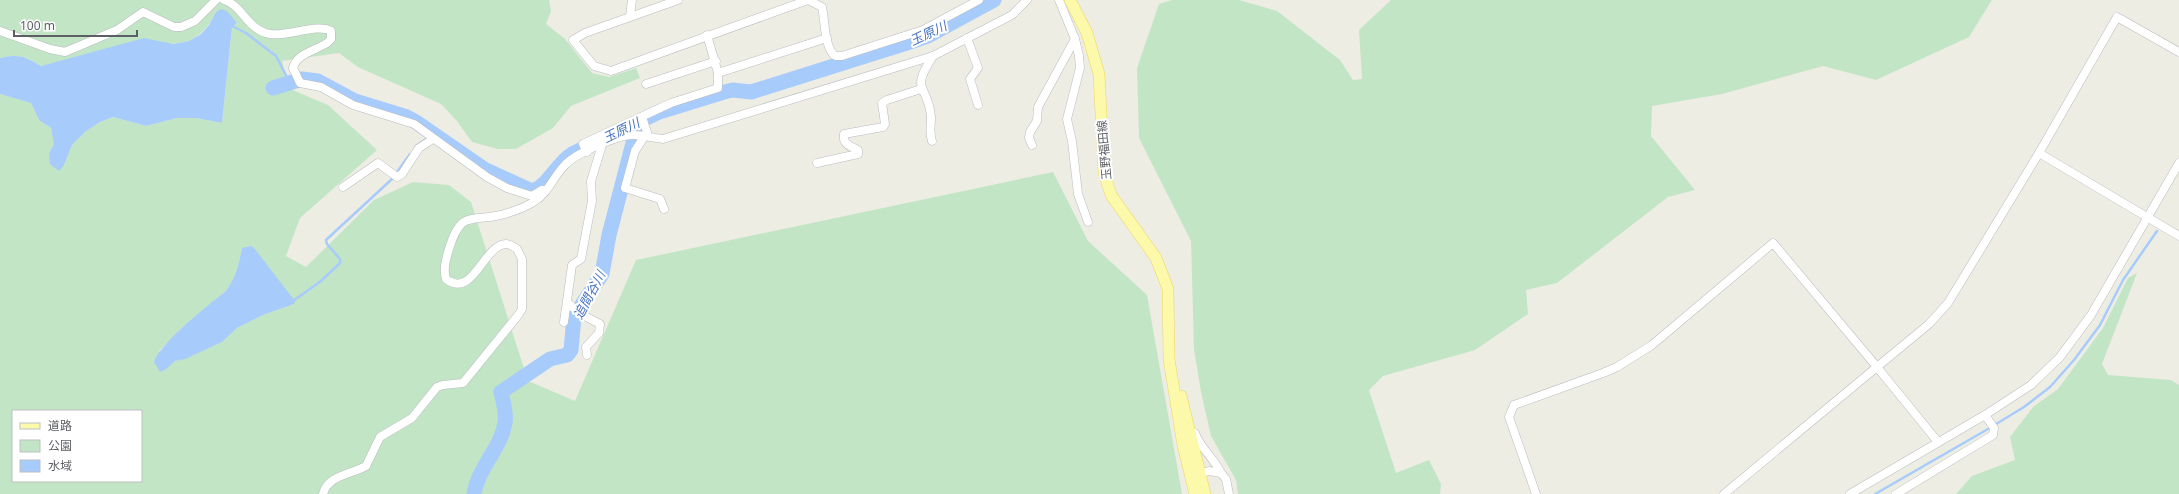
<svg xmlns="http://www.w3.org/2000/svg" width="2179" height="494" font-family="'Noto Sans','Noto Sans JP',sans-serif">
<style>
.green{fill:#c2e5c6;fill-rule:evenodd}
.water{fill:#a7ccfc}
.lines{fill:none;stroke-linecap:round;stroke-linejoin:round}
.stream{stroke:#a7ccfc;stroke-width:2.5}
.river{stroke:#a7ccfc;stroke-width:15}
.minor-casing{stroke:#b9bbc0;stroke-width:9}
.major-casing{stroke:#ecd65f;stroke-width:12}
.minor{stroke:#fff;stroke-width:8}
.major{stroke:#fcf9ab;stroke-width:11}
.labels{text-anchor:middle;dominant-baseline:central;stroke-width:4;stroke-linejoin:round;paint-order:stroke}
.street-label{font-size:12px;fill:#5c5f64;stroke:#fff}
.water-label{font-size:13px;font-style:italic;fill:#4a74bf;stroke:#fff}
</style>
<rect width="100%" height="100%" fill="#eeede4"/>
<g class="green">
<path d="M 0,0 L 549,0 L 551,11 L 546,24 L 565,39 L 592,73 L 609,77 L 636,68 L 640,78 L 571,106 L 553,128 L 516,149 L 498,149 L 472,142 L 457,121 L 441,104 L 358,67 L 339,53 L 282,61 L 288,88 L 328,105 L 377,150 L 300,218 L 286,256 L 306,267 L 374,200 L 413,182 L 449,185 L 471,202 L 528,381 L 575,401 L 636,260 L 1053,172 L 1088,241 L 1147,295 L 1182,494 L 0,494 L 0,94 L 31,103 L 39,120 L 51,128 L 54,135 L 54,144 L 49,153 L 64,165 L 72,145 L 85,132 L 100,122 L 113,117 L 146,126 L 177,118 L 196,118 L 222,123 L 232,27 L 237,23 L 216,12 C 209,26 203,33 189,41 L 41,66 C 25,56 19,54 0,58 ZM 242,248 L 294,304 L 263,315 L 237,328 L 222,342 L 171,363 L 159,351 L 184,326 L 225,292 C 235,280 239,264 242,248 ZM 13,411 L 141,411 L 141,481 L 13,481 Z"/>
<polygon points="1172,0 1239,0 1277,11 1340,60 1353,80 1362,79 1359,30 1391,0 1992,0 1969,37 1876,80 1823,66 1722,94 1652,106 1651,136 1695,190 1668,197 1557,283 1526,290 1528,314 1475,350 1383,376 1369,390 1396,473 1429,460 1441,484 1440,494 1238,494 1236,480 1211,436 1201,392 1194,349 1191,241 1139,138 1137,68 1159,4"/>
<polygon points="2137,273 2102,364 2108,375 2171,380 2179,385 2179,494 1956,494 1972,476 2015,460 2010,437 2033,407 2058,389 2103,328 2128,278"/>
</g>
<g class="water">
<path d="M 221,9 L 227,11 L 237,23 L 232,27 L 222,123 L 196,118 L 177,118 L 146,126 L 113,117 L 100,122 L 85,132 L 72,145 L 64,165 L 59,171 L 50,164 L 49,153 L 54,144 L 51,128 L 39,120 L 31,103 L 0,94 L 0,58 C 20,54 24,56 41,66 L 144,38 L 173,44 L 189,41 L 201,34 L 209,25 L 216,12 Z"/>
<path d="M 251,246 L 254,248 L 295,301 L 294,304 L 263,315 L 237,328 L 222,342 L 185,359 L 175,361 L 165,370 L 160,372 L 154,362 C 159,344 209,304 225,292 C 235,280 239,264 242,248 Z"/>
</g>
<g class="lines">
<g class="stream">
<polyline points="230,25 246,33 276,56 290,83"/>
<polyline points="416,146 426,139"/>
<polyline points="293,301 321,281 340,263 340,259 327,244 326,240 392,179 410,154"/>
<polyline points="1875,494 1988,429 2024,407 2050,387 2074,360 2100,325 2123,280 2157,231"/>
</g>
<g class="river">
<path d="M 273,88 L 302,79 L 318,81 L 355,101 L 407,117 L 416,122 L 484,169 L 532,191 C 549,186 556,164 572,154 L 659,112 L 724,92 L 733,90 L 751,92 L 916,40 L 928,36 L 994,0"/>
<path d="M 474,494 C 478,468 501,448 505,423 C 507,414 503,401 501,392 L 550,359 L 567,355 L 571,350 L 574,317 L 602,274 L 609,235 L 638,124"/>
</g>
<g class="minor-casing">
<g id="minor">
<path d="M 224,0 C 242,5 247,30 270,34 C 287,37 318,23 331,31 L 331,39 L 327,43 C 316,50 296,54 293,68 L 300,83 L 321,87 L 353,105 L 414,124 L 487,177 L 507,188 L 532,196 L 542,190"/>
<path d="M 678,0 L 585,33 L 573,40 L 594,66 L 611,71 L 808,0 L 822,7 C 825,20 824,43 833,54 C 835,57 838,56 842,56 L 923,30 L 979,0"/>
<polyline points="1059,0 1075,39 1079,56 1080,68 1067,119 1072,141 1078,194 1088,222"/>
<polyline points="630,16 632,0"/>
<polyline points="0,31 50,49 65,52 117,30 143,12 174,27 181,27 195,21 216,0"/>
<polyline points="967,38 978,68 970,79 978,105"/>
<polyline points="718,73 827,38"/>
<polyline points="646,84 716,61"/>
<polyline points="642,117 647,132 635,151 625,188 660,199 664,209"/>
<path d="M 932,141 C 929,132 931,126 931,117 C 928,83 909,93 933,56"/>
<polyline points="1032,145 1029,138 1030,132 1037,121 1038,107 1075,39"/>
<polyline points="587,152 583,144 671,103 718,88 718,73 707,35"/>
<polyline points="2039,153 2117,17 2179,52"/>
<path d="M 817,163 L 858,154 L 858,150 C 850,146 842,144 844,134 L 883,127 L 885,124 L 882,103 L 887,100 L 921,89"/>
<polyline points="343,187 378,163 397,177 402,174 419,148 433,139"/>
<polyline points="567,302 579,313 600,324 599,333 586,347 587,355"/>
<polyline points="564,322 572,265 581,259 592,201 591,181 602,145"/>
<path d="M 1195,433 C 1200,448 1214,458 1221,473"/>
<polyline points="1938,442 1877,367 1929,324 1948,303 2039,153 2179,236"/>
<polyline points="1195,475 1209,471 1221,473 1226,479 1229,494"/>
<path d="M 323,494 C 328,475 350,475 366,466 L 380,437 L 412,418 L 437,387 L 443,385 L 463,383 L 519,314 L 522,309 L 522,259 L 517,249 C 514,247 510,244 506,244 C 483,245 473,300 446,279 C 443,269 446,259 449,249 C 461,210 470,222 501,215 C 512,212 526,207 535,201 C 548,193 554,176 564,166 C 574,154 617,135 633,135 C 643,135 653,138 663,139 L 933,56 L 1012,15 L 1027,0"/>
<polyline points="1536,494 1509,417 1514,405 1603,373 1617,367 1652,345 1773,243 1877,367 1724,494"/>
<polyline points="1850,494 1985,415 2031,385 2060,357 2091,315 2179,163"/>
<polyline points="1896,494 1993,435 1994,428 1985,415"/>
</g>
</g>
<g class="major-casing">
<g id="major">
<polyline points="1070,0 1087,33 1099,74 1104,173 1111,195 1156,258 1168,289 1169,359 1183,445 1195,494"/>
<polyline points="1181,396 1205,494"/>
</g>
</g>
<use href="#minor" class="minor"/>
<use href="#major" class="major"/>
</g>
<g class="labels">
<g class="street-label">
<text transform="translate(1104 150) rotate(-95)">玉野福田線</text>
</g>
<g class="water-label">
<text transform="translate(928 33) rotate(-25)">玉原川</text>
<text transform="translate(621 130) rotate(-26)">玉原川</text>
<text transform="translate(589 295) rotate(-62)">追間谷川</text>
</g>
</g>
<rect x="12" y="410" width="130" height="72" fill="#ffffff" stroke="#bebfc1"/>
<rect x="20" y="423" width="20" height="6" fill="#fcf9ab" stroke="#bebfc1"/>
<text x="48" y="430" font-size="12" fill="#5c5f64">道路</text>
<rect x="20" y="440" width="20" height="12" fill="#c2e5c6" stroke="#bebfc1"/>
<text x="48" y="450" font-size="12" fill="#5c5f64">公園</text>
<rect x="20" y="460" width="20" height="12" fill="#a7ccfc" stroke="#bebfc1"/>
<text x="48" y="470" font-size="12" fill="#5c5f64">水域</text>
<path d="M14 30v6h123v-6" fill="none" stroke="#5c5f64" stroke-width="2"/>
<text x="20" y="30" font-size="12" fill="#5c5f64" stroke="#ffffff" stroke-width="3" paint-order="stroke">100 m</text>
</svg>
